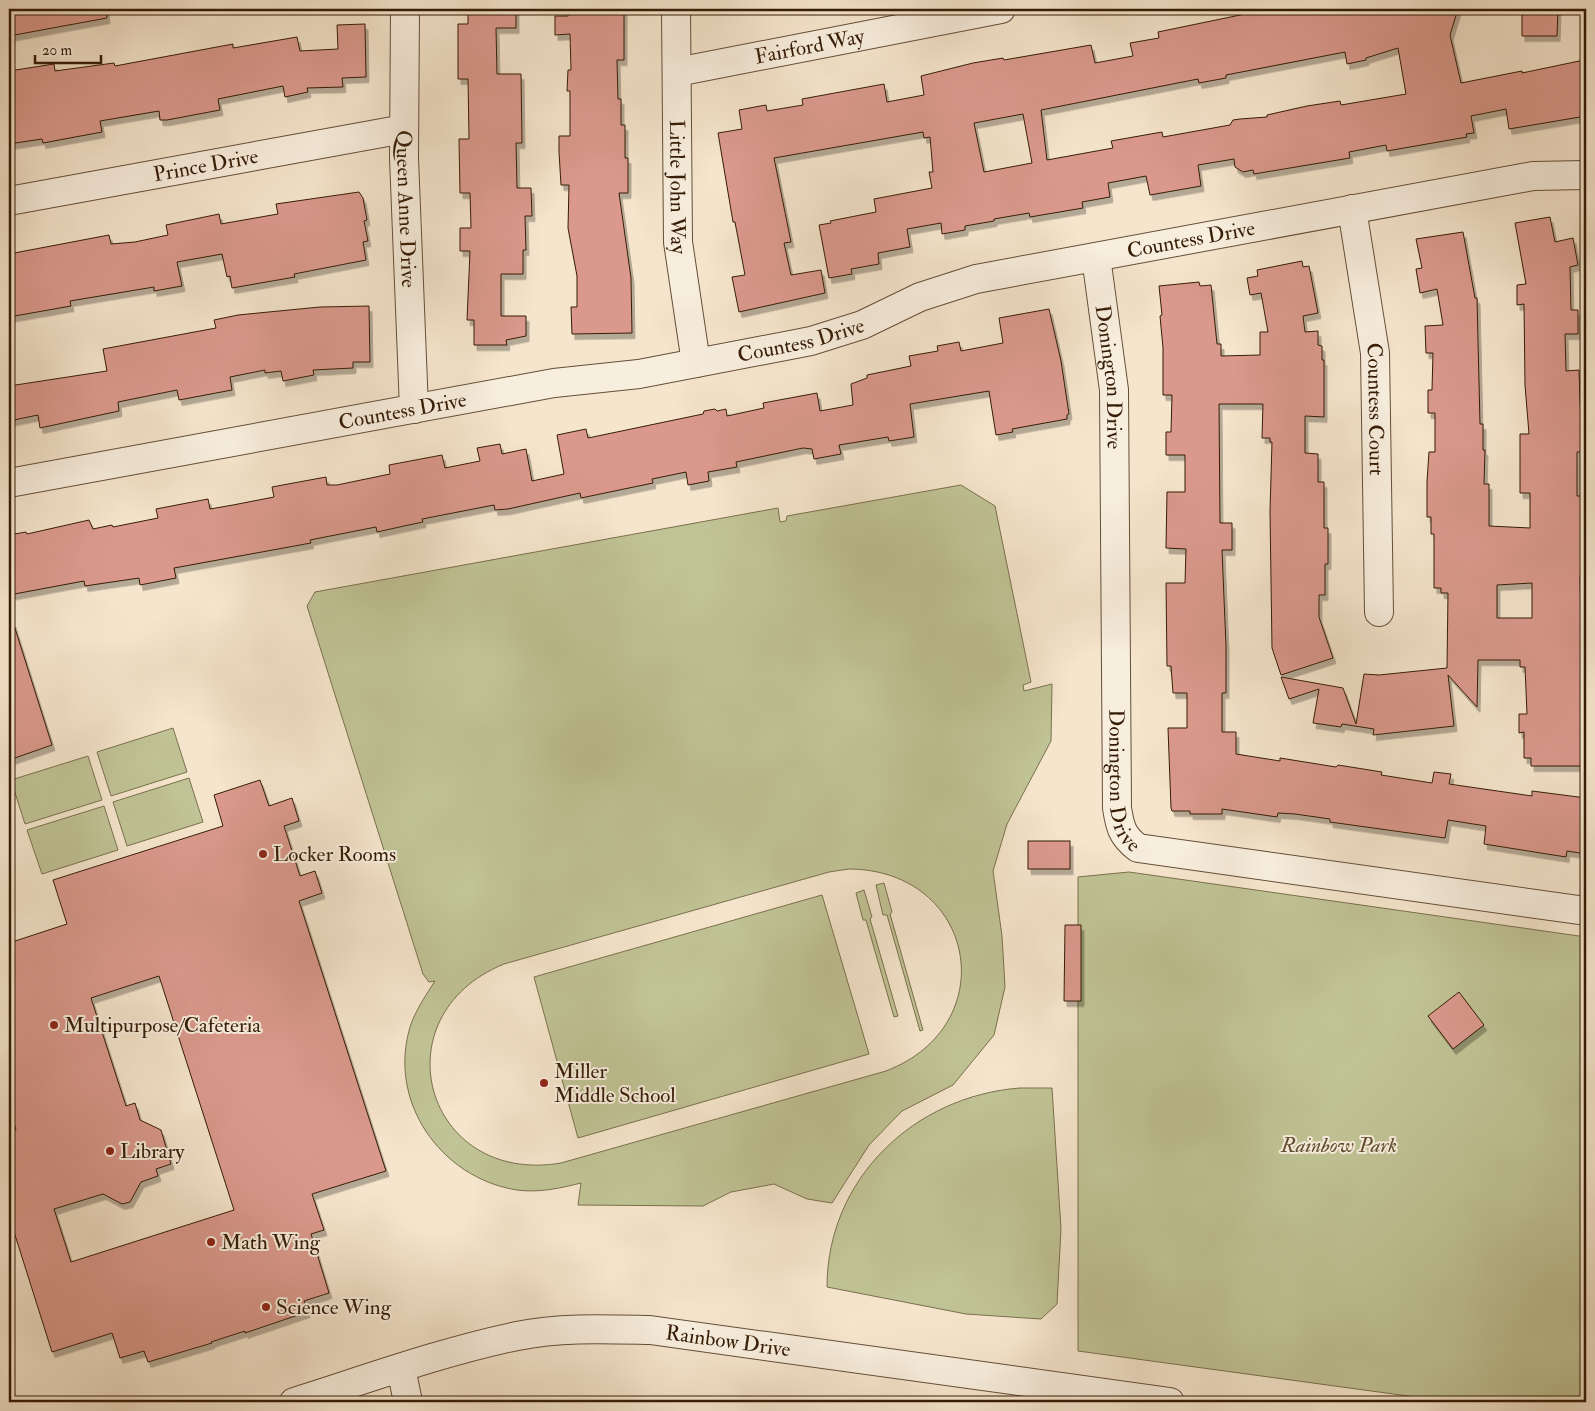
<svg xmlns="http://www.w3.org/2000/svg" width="1595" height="1411" font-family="'IM FELL Double Pica',serif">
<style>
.green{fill:#c0c395;stroke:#7a704d;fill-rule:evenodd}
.building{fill:#da998c;stroke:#351c05;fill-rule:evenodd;filter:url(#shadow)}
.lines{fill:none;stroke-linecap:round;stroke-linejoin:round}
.minor-casing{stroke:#654e37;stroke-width:30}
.minor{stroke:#f8eede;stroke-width:28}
.poi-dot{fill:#8f2418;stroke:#f8eede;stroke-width:2}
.labels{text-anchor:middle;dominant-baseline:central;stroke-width:4;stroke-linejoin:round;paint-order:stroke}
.street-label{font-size:21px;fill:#351c05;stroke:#f8eede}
.poi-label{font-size:21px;fill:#351c05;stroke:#f8eede;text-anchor:start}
.park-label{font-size:21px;font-style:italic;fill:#5f4e30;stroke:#f8eede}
</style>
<defs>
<filter id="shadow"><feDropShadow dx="3" dy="5.5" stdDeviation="0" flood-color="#0004"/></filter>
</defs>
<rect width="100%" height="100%" fill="#f5e5cc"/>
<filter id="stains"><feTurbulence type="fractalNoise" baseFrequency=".004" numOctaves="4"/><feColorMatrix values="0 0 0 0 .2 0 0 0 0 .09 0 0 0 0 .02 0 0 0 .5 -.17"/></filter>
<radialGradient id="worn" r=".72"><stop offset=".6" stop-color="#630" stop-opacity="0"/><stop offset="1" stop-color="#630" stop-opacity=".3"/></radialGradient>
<g class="green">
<path d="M 961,485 L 995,506 L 1031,682 L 1023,685 L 1024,691 L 1052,684 L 1051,741 L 1007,824 L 993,871 L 1002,936 L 1005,987 L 994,1035 L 953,1085 L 902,1111 L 869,1145 L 832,1203 L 807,1199 L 774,1184 L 731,1192 L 703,1206 L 578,1205 L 581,1183 C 561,1188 539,1193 517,1190 C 440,1178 386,1100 411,1024 C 417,1008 426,995 435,981 L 429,982 L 423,974 L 307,606 L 315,592 L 778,508 L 780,522 L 786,521 L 787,516 ZM 849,869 C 976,870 1005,1025 886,1071 L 561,1163 C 425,1186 377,1016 504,964 L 829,872 Z"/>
<polygon points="173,728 187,772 111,796 97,752"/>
<polygon points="88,756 102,800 25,824 11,780"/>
<polygon points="189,778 203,822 127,846 113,802"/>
<polygon points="104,806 118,850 42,874 27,830"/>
<polygon points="1129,872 1586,937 1586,1402 1452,1402 1078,1351 1078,877"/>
<polygon points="884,883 892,912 890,914 923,1030 920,1031 887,915 883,915 876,885"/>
<polygon points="864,890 872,917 870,919 898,1016 894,1017 866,920 863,920 856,893"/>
<polygon points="822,895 869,1054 578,1138 534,977"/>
<path d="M 1020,1088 L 1052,1088 L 1061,1229 L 1057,1304 L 1041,1319 L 966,1314 L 827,1287 C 827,1179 914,1096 1020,1088 Z"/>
</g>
<g class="building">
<polygon points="9,9 106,9 107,18 9,36"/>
<polygon points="468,9 516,9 516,28 496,28 497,74 521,74 522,143 516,143 517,188 531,188 532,216 525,216 526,250 523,250 523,274 501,274 501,316 526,316 526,336 506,340 507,345 474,345 474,320 467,320 470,251 460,251 460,228 471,228 470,193 460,193 459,139 469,139 468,79 458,79 458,24 468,24"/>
<polygon points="568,9 624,9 624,60 617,60 618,99 621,99 621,125 625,125 625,158 628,158 628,193 619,193 631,278 632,333 572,334 571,307 577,307 577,276 568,228 569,185 561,185 559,152 559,136 570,136 570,91 567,91 568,70 571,70 570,34 555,35 555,16 568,16"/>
<path d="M 1269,9 L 1458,9 L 1450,35 L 1461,83 L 1522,71 L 1522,73 L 1584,60 L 1586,116 L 1509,129 L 1506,109 L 1471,116 L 1474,133 L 1466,134 L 1467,137 L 1387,151 L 1386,145 L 1349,152 L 1350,158 L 1254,174 L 1253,170 L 1243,172 L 1235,167 L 1234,159 L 1198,165 L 1201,186 L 1150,195 L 1146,176 L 1108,183 L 1110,197 L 1082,202 L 1083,208 L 1030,217 L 1029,213 L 994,219 L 994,221 L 965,226 L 965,230 L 942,234 L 941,223 L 907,229 L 910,247 L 878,253 L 879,264 L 851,269 L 852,274 L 829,278 L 819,225 L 831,223 L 830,221 L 876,212 L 874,199 L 932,188 L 929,172 L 933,172 L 930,137 L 924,138 L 923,132 L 774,158 L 791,242 L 784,243 L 791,275 L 821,270 L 825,293 L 739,312 L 732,277 L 745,275 L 735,222 L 733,222 L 718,133 L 742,129 L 739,110 L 766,105 L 767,111 L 803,105 L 802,99 L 884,84 L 887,102 L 924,95 L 921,76 L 973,63 L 1003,58 L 1004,60 L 1091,45 L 1095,63 L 1133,56 L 1130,43 L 1159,38 L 1158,32 ZM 1398,48 L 1406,94 L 1341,105 L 1340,101 L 1307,106 L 1267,115 L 1267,117 L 1240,119 L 1233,120 L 1230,125 L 1163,137 L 1162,132 L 1111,141 L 1113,148 L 1047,160 L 1041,110 L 1198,79 L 1199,83 L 1226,78 L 1226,75 L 1345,52 L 1347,64 L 1366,60 L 1366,58 ZM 1023,114 L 1032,163 L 984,172 L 974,123 Z"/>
<polygon points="1522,9 1558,9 1557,36 1522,36"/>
<polygon points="365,24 366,77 342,78 343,87 307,88 308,92 285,97 283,86 218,99 220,110 167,120 160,120 159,111 100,121 102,132 43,143 42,139 9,144 9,71 54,64 55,71 114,63 115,66 233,44 233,48 297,37 300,51 338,49 337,25"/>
<polygon points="359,192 363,198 367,220 364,221 368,241 363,242 366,260 294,274 295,277 232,288 230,276 227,277 222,254 177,262 182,286 154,291 154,287 70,301 71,306 9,317 9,254 109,235 111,244 135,242 168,235 166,225 219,214 221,224 278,214 276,204"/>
<path d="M 1550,217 L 1555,242 L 1573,238 L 1578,265 L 1570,267 L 1571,310 L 1578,310 L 1578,334 L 1565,334 L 1566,371 L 1579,370 L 1582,452 L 1577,452 L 1577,496 L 1584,496 L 1586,577 L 1580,577 L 1581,616 L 1586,616 L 1586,676 L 1583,676 L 1586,766 L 1531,766 L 1531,758 L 1524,758 L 1524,732 L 1519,733 L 1519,714 L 1527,714 L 1525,667 L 1520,667 L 1520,660 L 1478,660 L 1477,707 L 1448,675 L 1454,726 L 1373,735 L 1374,729 L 1342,724 L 1341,727 L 1313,723 L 1319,689 L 1289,699 L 1281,677 L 1343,688 L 1356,724 L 1364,674 L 1379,675 L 1447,668 L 1448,593 L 1441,593 L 1441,588 L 1434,588 L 1434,534 L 1431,534 L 1431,517 L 1427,517 L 1427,482 L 1429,452 L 1435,452 L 1435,413 L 1428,413 L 1428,390 L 1432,390 L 1433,353 L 1426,353 L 1425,326 L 1443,325 L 1437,289 L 1420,293 L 1416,269 L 1422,268 L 1416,239 L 1463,232 L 1475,298 L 1477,298 L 1480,424 L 1483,424 L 1483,450 L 1485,450 L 1484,484 L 1489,484 L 1489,526 L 1530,528 L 1530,493 L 1520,493 L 1520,434 L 1529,434 L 1525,385 L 1524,304 L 1517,305 L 1517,285 L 1526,284 L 1515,223 ZM 1532,583 L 1532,618 L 1497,618 L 1497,585 Z"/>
<polygon points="1302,261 1303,267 1309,266 1318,313 1303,316 1305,332 1318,331 1318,345 1322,346 1322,360 1324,360 1324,417 1305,416 1305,453 1318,454 1318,482 1324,482 1324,528 1328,528 1328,564 1325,564 1325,595 1319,595 1319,617 1333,658 1281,675 1272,648 1270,512 1272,442 1270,442 1270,438 1262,438 1263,404 1219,404 1220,523 1232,523 1232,550 1222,550 1226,646 1226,693 1222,693 1222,732 1236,732 1236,754 1280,761 1280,758 1336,767 1338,765 1382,772 1381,775 1432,783 1434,772 1451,774 1449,784 1532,796 1532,791 1586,798 1586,854 1567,851 1566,857 1484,844 1486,826 1448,820 1445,838 1330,822 1330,819 1295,814 1278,813 1277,817 1222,809 1222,814 1190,814 1190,811 1172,811 1171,808 1168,728 1187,728 1187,693 1173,693 1171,666 1167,666 1166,583 1185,583 1186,549 1166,548 1167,492 1185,492 1185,455 1166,455 1166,432 1171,432 1172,395 1163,395 1163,348 1160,316 1162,315 1159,286 1199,282 1200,286 1211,285 1217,344 1221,344 1221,356 1260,355 1260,332 1268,332 1261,293 1250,295 1247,278 1258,276 1257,270"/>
<polygon points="369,306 370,362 353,362 353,368 313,370 314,375 283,381 281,371 265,373 265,370 230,377 232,390 179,400 177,390 118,402 119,411 40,428 38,415 9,421 9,386 107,371 103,349 216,328 214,320 238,315 320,307"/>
<polygon points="1049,309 1061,361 1069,414 1067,415 1067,419 1012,429 1013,432 996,435 989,391 910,404 914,437 889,441 888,437 839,445 841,454 814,459 812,449 803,448 736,462 737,467 708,472 709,481 688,485 686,472 652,479 653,483 581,498 580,493 508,509 495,510 494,505 422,519 423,522 404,526 377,532 376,527 310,540 311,543 174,568 176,578 140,585 139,578 85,586 84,581 9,595 9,535 26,532 27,534 89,520 93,529 112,525 113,527 158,518 156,509 208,499 210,509 233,505 274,497 272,487 326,477 327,485 337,485 390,474 389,465 442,455 445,468 480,461 477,448 500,444 502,454 526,449 532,481 564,474 557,435 586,429 588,438 703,414 704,411 715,409 717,411 726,409 727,416 764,408 763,403 817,393 820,411 853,405 851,384 867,378 867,375 911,366 909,356 938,351 937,346 959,342 961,351 1003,343 999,318"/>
<polygon points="13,622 52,745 9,760 9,623"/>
<path d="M 260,780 L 269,806 L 292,798 L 299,821 L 284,826 L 300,876 L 315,871 L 322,893 L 299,901 L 386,1171 L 312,1194 L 324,1230 L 311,1234 L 329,1293 L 304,1301 L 307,1312 L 245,1333 L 245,1331 L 211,1342 L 212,1343 L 148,1362 L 144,1351 L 120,1358 L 112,1333 L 52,1352 L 9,1216 L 9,1133 L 16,1130 L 9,1106 L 9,943 L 67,924 L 53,880 L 223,826 L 214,795 ZM 159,976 L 234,1210 L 71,1262 L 54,1209 L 103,1194 L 122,1204 L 130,1202 L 141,1182 L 158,1176 L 156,1169 L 171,1164 L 161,1130 L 140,1120 L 135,1103 L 126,1106 L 91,998 Z"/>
<rect x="1028" y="841" width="42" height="28"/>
<polygon points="1065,925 1081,925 1081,1001 1064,1001"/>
<polygon points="1459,992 1484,1025 1453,1049 1428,1016"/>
</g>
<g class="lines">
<g class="minor-casing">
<g id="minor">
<path id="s1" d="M 405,9 L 404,158 L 414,409"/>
<path id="s2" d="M 676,9 L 678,242 L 696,363"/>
<path id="s3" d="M 677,72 L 1001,9"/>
<path id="s4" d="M 9,201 L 404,129"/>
<path id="s5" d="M 1352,209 L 1375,353 L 1379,612"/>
<path id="s6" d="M 1096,257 L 1114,390 L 1117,808 C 1120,827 1122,836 1138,848 L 1586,911"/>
<path id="s7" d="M 9,483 L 554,383 L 639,374 L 811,341 L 862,325 L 920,297 L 976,279 L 1533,176 L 1586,175"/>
<polyline points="401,1368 408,1402"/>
<path id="s8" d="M 294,1402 C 367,1379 441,1352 517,1336 C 561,1327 606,1329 650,1330 L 1170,1402"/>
</g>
</g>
<use href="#minor" class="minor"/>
</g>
<g class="poi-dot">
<circle cx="263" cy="854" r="5"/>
<circle cx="54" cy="1025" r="5"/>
<circle cx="544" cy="1083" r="5"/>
<circle cx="110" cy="1151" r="5"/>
<circle cx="211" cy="1242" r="5"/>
<circle cx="266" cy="1307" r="5"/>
</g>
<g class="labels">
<g class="street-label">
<text stroke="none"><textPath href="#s3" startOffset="135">Fairford Way</textPath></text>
<text stroke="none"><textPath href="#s4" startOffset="200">Prince Drive</textPath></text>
<text stroke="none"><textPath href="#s2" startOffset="178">Little John Way</textPath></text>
<text stroke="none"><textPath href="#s1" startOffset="200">Queen Anne Drive</textPath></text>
<text stroke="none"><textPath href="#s7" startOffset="1210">Countess Drive</textPath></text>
<text stroke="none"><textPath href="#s7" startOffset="805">Countess Drive</textPath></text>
<text stroke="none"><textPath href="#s6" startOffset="121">Donington Drive</textPath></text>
<text stroke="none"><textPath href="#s5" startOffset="202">Countess Court</textPath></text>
<text stroke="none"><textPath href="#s7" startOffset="400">Countess Drive</textPath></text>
<text stroke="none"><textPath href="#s6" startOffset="526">Donington Drive</textPath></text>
<text stroke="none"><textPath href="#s8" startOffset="445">Rainbow Drive</textPath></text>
</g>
<g class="poi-label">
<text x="273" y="854">Locker Rooms</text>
<text x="64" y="1025">Multipurpose/Cafeteria</text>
<text x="554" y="1071">Miller<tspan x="554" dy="24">Middle School</tspan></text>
<text x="120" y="1151">Library</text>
<text x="221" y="1242">Math Wing</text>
<text x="276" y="1307">Science Wing</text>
</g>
<g class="park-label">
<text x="1339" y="1145">Rainbow Park</text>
</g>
</g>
<rect width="1595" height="1411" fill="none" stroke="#f5e5cc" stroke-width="30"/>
<rect x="10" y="10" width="1575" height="1391" fill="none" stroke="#351c05" stroke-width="2.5"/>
<rect x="15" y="15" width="1565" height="1381" fill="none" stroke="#351c05"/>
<path d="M35 55v8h66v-8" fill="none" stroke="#351c05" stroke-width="2.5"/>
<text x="42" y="55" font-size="15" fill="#351c05" stroke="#f8eede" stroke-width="4" paint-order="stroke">20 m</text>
<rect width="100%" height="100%" filter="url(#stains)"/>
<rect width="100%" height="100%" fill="url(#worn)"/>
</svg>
